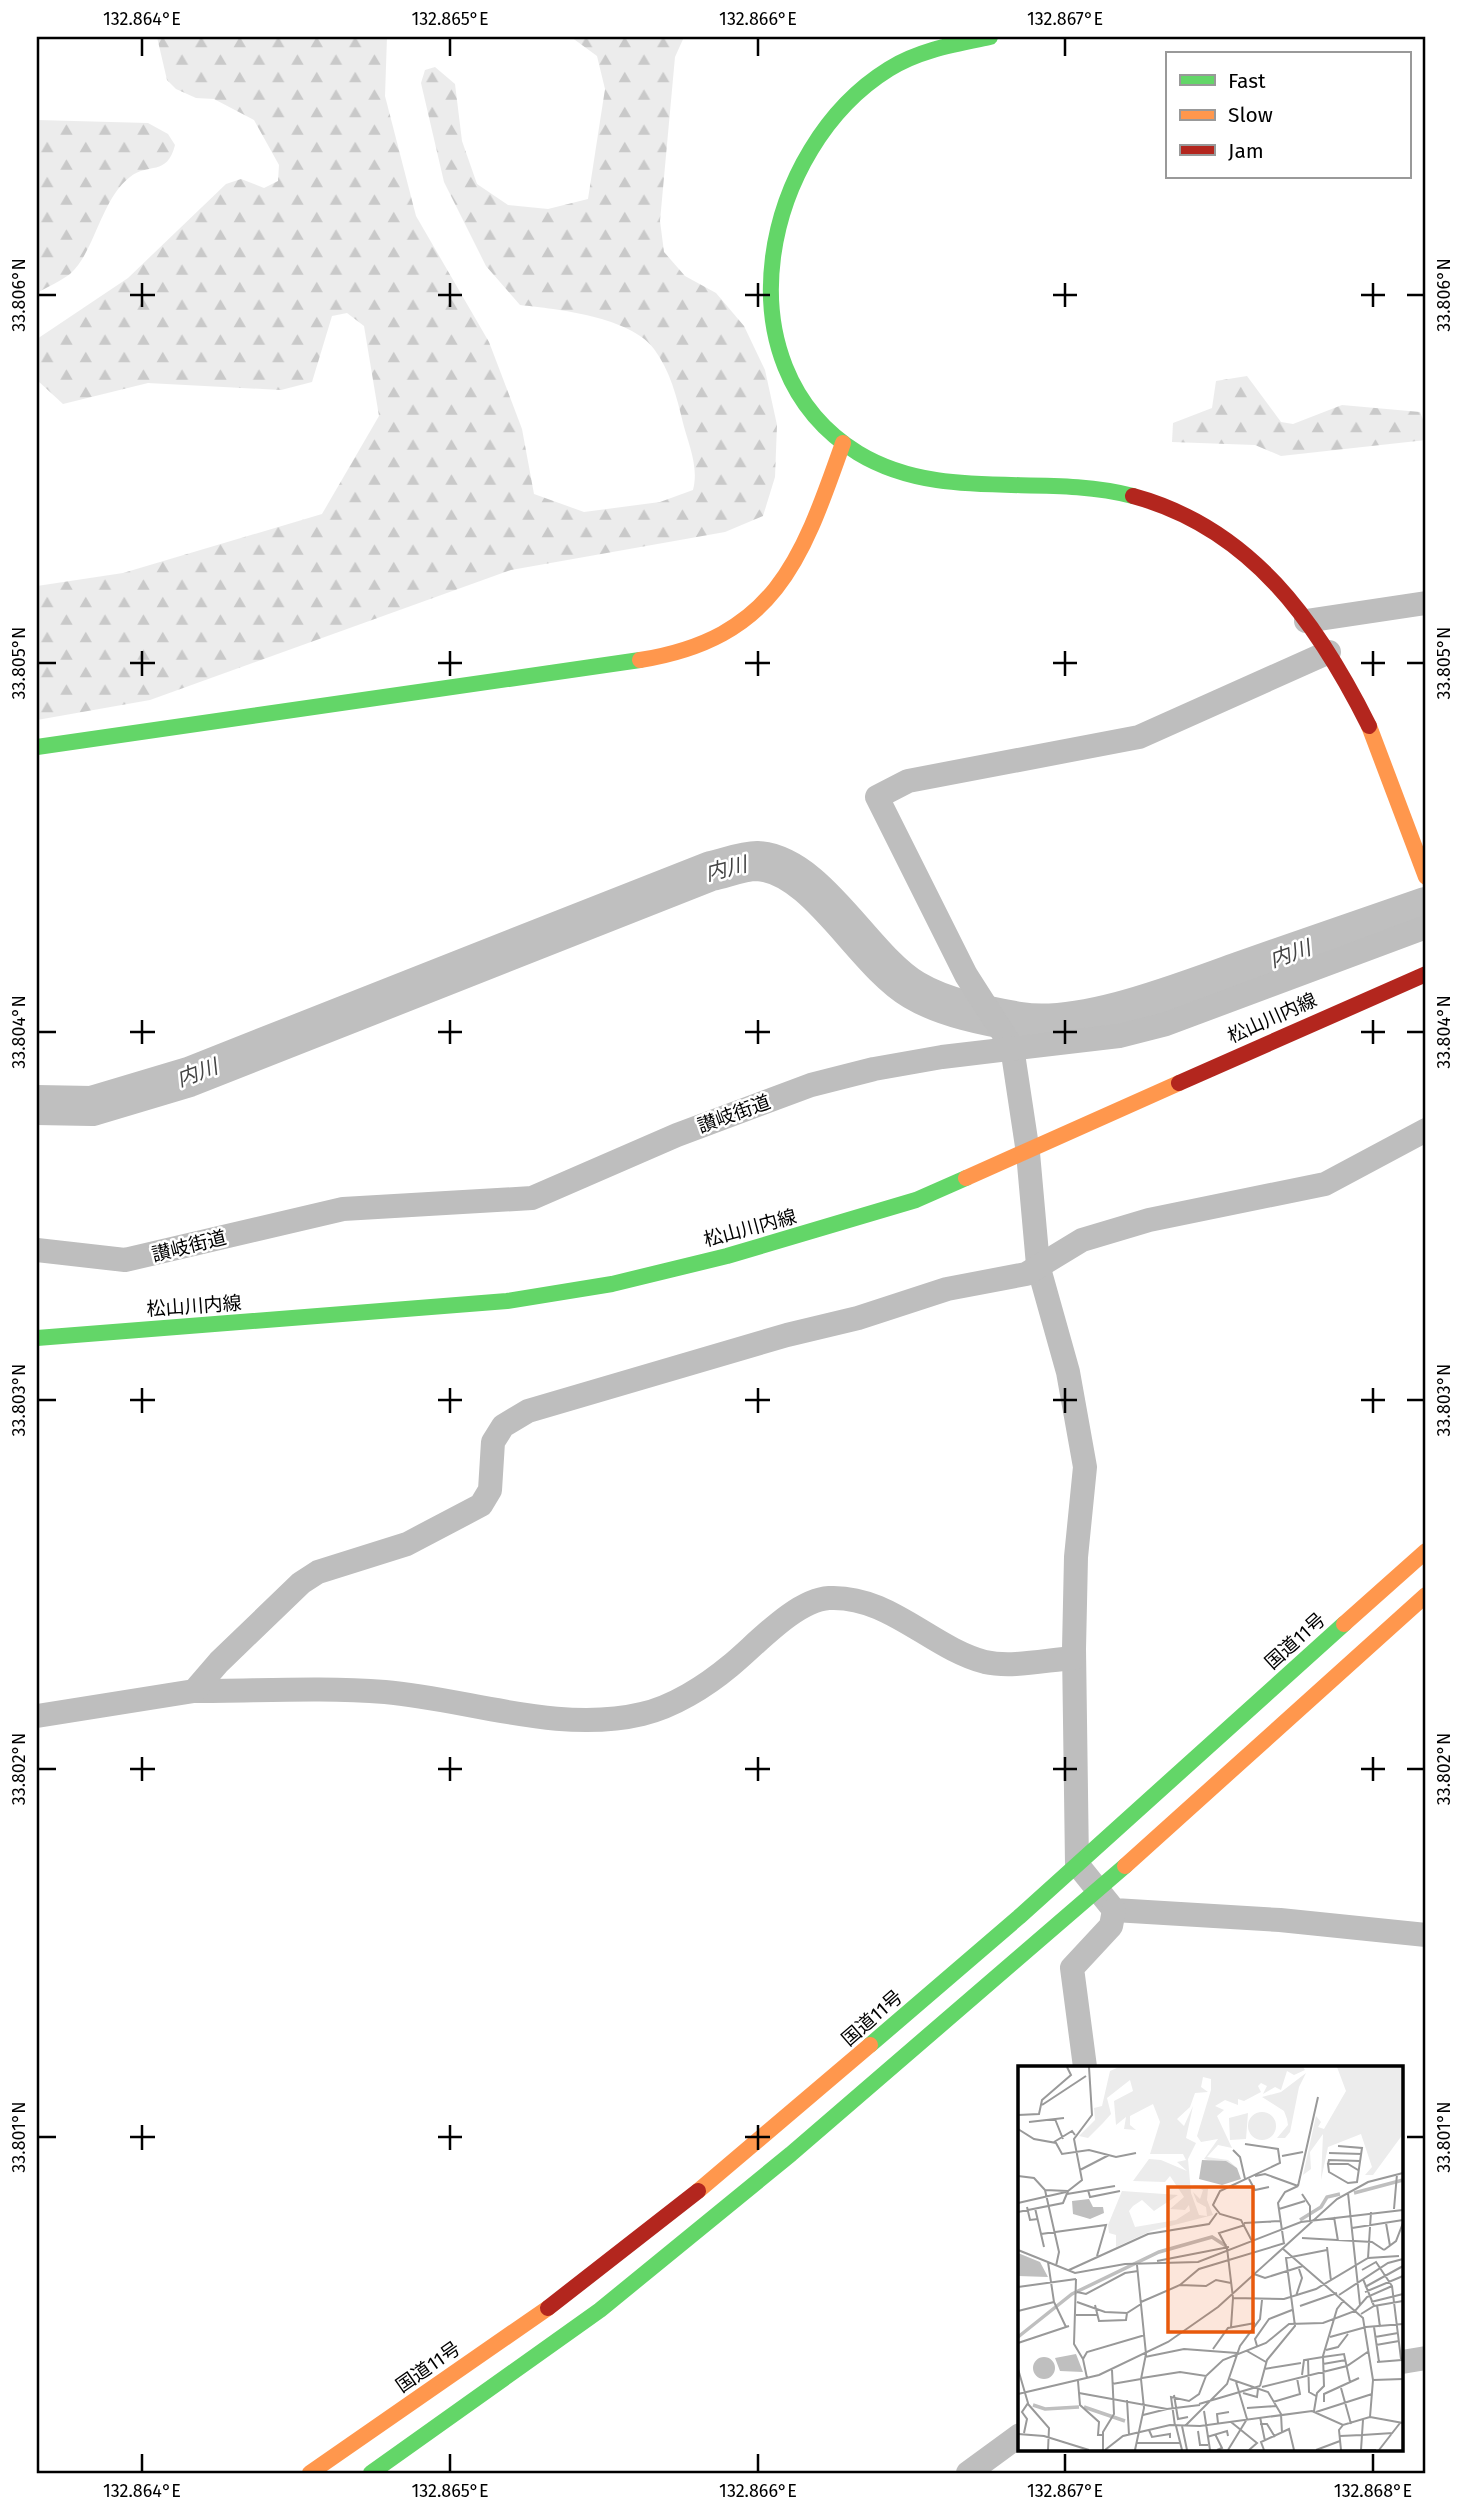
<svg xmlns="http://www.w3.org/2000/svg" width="1463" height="2510" font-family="'Fira Sans','Noto Sans JP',sans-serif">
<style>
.forest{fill:url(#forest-firs)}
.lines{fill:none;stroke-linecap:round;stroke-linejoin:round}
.river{stroke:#bfbfbf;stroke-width:40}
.street{stroke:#bebebe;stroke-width:24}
.fast{stroke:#63d668;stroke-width:16}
.slow{stroke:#ff974d;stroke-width:16}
.jam{stroke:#b3261e;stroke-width:16}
.ticks{fill:none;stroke:#000;stroke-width:2.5}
.labels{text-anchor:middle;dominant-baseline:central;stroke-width:5;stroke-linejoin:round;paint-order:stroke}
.street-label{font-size:19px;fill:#000;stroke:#fff}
.water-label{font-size:21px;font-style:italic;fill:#444;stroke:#fff}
.inset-river{fill:none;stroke:#bfbfbf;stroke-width:3.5}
.inset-road{fill:none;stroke:#999;stroke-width:2}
.view{fill:#e8590c;fill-opacity:0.15;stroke:#e8590c;stroke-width:3.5}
.inset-edge{fill:none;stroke:#000;stroke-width:3.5}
.neatline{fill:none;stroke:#000;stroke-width:2.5}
.ticks-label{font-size:18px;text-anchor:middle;fill:#000}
</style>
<defs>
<pattern id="forest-firs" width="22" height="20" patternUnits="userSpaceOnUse" patternTransform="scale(1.75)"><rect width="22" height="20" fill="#ececec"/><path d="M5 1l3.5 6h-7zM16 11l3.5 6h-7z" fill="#c9c9c9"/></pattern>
</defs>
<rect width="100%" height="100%" fill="#fff"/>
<g class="forest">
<path d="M 157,37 L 387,37 L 385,96 L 416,216 L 489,342 L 522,429 L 534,494 L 584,512 L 660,502 L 693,490 C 699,467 689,446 683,423 C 677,398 670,370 654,349 C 631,317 557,309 520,305 L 486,266 L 444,182 L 421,83 L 425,70 L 435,67 L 455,84 L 462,141 L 477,184 L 508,205 L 548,209 L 588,199 L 605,89 L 597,56 L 571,37 L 684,37 L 675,57 L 660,221 L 664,252 L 685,276 L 716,293 L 744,326 L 765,370 L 777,425 L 775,477 L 763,516 L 725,532 L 511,570 L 150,700 L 37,720 L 37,586 L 123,573 L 322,514 L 379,416 L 364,326 L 347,313 L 332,316 L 312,382 L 281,390 L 148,383 L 63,404 L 37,380 L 37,339 L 128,278 L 226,184 L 241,179 L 264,188 L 278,181 L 279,165 L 254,120 L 214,99 L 196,98 L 176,89 L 167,80 Z"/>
<path d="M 37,120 L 148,123 L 168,134 L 175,145 C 167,177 148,162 130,177 C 101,199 95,252 70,274 C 61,281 47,287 37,293 Z"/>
<polygon points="1247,376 1281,422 1293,424 1342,405 1420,412 1426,427 1426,440 1281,456 1255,445 1172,442 1173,423 1212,408 1216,381"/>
</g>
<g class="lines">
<path class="river" d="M 37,1105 L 92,1106 L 189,1077 L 711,871 C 725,868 743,861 757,861 C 817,864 863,960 914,990 C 944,1008 986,1016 1020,1022 C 1082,1032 1182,992 1241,971 C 1303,950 1364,928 1426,907"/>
<g class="street">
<polyline points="1306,621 1426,603"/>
<polyline points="1329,652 1139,737 908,781 877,797 966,975 1012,1047 1028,1153 1038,1265 1068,1372 1085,1467 1076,1557 1074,1649 1077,1864 1114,1910 1280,1920 1426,1935"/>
<polyline points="37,1250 125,1260 343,1209 532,1198 677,1135 811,1085 874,1069 942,1057 1119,1036 1166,1024 1426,927"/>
<path d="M 194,1691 C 258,1691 322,1687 385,1692 C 468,1699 559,1734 642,1714 C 673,1707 706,1686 730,1666 C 755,1646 795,1600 829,1598 C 889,1595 931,1648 985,1662 C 1012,1668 1046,1660 1074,1658"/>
<polyline points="37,1716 194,1691 219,1662 301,1583 318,1572 407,1544 481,1505 490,1490 493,1442 503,1426 528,1411 787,1335 858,1318 947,1289 1026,1274 1082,1240 1149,1220 1325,1184 1426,1130"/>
<polyline points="1085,2067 1072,1968 1111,1926 1114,1910"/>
<polyline points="1402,2362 1426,2358"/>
<polyline points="968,2473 1020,2435"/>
</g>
<g class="fast">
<path d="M 990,37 C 956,44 919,50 889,69 C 763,147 716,365 858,453 C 942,504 1043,472 1133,496"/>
<polyline points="37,747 640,660"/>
<polyline points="37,1338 507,1301 612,1284 727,1256 916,1200 966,1178"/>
<polyline points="870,2045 1019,1917 1344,1624"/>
<polyline points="371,2473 600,2310 791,2154 1125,1866"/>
</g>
<g class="slow">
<path d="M 640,660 C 776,638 802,559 843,443"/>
<polyline points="1369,726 1426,877"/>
<polyline points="966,1178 1179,1083"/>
<polyline points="1344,1624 1426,1551"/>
<polyline points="1125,1866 1426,1595"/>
<polyline points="698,2191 870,2045"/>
<polyline points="310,2473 548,2308"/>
</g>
<g class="jam">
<path d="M 1133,496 C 1251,528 1317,622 1369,726"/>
<polyline points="1179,1083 1426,974"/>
<polyline points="548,2308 698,2191"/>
</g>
</g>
<path class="ticks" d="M 142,38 L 142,56M 450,38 L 450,56M 758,38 L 758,56M 1065,38 L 1065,56M 142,283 L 142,307M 450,283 L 450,307M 758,283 L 758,307M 1065,283 L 1065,307M 1373,283 L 1373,307M 38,295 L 56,295M 130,295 L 155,295M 438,295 L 462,295M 745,295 L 770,295M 1053,295 L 1077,295M 1361,295 L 1385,295M 1407,295 L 1424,295M 142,651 L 142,676M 450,651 L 450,676M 758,651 L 758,676M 1065,651 L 1065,676M 1373,651 L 1373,676M 38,663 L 56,663M 130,663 L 155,663M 438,663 L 462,663M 745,663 L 770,663M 1053,663 L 1077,663M 1361,663 L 1385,663M 1407,663 L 1424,663M 142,1020 L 142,1044M 450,1020 L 450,1044M 758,1020 L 758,1044M 1065,1020 L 1065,1044M 1373,1020 L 1373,1044M 38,1032 L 56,1032M 130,1032 L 155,1032M 438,1032 L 462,1032M 745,1032 L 770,1032M 1053,1032 L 1077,1032M 1361,1032 L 1385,1032M 1407,1032 L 1424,1032M 142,1388 L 142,1413M 450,1388 L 450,1413M 758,1388 L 758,1413M 1065,1388 L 1065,1413M 1373,1388 L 1373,1413M 38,1400 L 56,1400M 130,1400 L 155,1400M 438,1400 L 462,1400M 745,1400 L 770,1400M 1053,1400 L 1077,1400M 1361,1400 L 1385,1400M 1407,1400 L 1424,1400M 142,1757 L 142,1781M 450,1757 L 450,1781M 758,1757 L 758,1781M 1065,1757 L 1065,1781M 1373,1757 L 1373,1781M 38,1769 L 56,1769M 130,1769 L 155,1769M 438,1769 L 462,1769M 745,1769 L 770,1769M 1053,1769 L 1077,1769M 1361,1769 L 1385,1769M 1407,1769 L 1424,1769M 142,2125 L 142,2150M 450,2125 L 450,2150M 758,2125 L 758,2150M 38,2137 L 56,2137M 130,2137 L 155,2137M 438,2137 L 462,2137M 745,2137 L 770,2137M 1407,2137 L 1424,2137M 142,2454 L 142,2472M 450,2454 L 450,2472M 758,2454 L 758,2472M 1065,2454 L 1065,2472M 1373,2454 L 1373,2472"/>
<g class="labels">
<g class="street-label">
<text transform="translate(1272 1018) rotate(-24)">松山川内線</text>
<text transform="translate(734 1114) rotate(-20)">讃岐街道</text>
<text transform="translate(750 1228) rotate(-15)">松山川内線</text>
<text transform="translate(189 1246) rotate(-14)">讃岐街道</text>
<text transform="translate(194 1306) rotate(-4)">松山川内線</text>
<text transform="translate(1295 1641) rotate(-42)">国道11号</text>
<text transform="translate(872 2018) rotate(-41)">国道11号</text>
<text transform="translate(428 2367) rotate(-35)">国道11号</text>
</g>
<g class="water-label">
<text transform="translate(726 869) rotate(-14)">内川</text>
<text transform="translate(1290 954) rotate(-19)">内川</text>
<text transform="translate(197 1073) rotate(-20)">内川</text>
</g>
</g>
<g transform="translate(1018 2066)">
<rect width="385" height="385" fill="#fff"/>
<path d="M 101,1 L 285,1 L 287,4 L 276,9 L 269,5 L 263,24 L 257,21 L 245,28 L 249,20 L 243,17 L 240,20 L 243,26 L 226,35 L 220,33 L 220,39 L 207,34 L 197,40 L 206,44 L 199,50 L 214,82 L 200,79 L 189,91 L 210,94 L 218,101 L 186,93 L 200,73 L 183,76 L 179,70 L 193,24 L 193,13 L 185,11 L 183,21 L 190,26 L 177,27 L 172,41 L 159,53 L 166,60 L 175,40 L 168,72 L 178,77 L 170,93 L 173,127 L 181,149 L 189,150 L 188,141 L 179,136 L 175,126 L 182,133 L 185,124 L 174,119 L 195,121 L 190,123 L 189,134 L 195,149 L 133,165 L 98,181 L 98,169 L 91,167 L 90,159 L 104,125 L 160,129 L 136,145 L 124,134 L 115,140 L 111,145 L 117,161 L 158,154 L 172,145 L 171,139 L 167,144 L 152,143 L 166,131 L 152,110 L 147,116 L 115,115 L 131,93 L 143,94 L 169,105 L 159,96 L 168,94 L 165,88 L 132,88 L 142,56 L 135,38 L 112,50 L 112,59 L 118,64 L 106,63 L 108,51 L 98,59 L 96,35 L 115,25 L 112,14 L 89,32 L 93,48 L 85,57 L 70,72 L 61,70 L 77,54 L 76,42 L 84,40 L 92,5 ZM 319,1 L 385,1 L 385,68 L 355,109 L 347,109 L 354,101 L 343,68 L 310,81 L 303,114 L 305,68 L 292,86 L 293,103 L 285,109 L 298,50 L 303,56 L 300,61 L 306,63 L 328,25 Z" fill="#ececec"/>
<path d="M 288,7 L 281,21 L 272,66 L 267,72 L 259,72 L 270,59 L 269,53 L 266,45 L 244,31 L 263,26 Z" fill="#ececec"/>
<path d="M230 60a14 14 0 1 1 28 0a14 14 0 1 1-28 0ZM 230,47 L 228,73 L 212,74 L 211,52 Z" fill="#ececec"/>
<path d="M 184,94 L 208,95 L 219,102 L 223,113 L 204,119 L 181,113 ZM 71,133 L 75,141 L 85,141 L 86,147 L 72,153 L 55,148 L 54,135 ZM 0,187 L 22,196 L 30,211 L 0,210 ZM 58,288 L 65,306 L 42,305 L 37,292 ZM15 302a11 11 0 1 1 22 0a11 11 0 1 1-22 0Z" fill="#bfbfbf"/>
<path class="inset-river" d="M 336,127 L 385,114M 282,154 L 303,141 L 309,131 L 322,128M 0,271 L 54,228 L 141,186 L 194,171 L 208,180M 15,339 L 27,343 L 61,341M 66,341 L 107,355"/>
<path class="inset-road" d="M 24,39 L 68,10M 0,49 L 21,48 L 24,34 L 53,9 L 49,1M 37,53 L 45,73M 11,56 L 46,52M 0,63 L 16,73 L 38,77 L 44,88 L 71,84 L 98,91 L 118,87M 36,76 L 54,65 L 57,69M 227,78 L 260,83 L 262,97 L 202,125 L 195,139 L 202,148 L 223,154 L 235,177M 320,80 L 344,82 L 339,116 L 330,117 L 311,106 L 310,98 L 330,98 L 340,104M 215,84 L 222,91 L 227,113M 311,87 L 344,88M 264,90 L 285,86M 310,98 L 311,94 L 342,95M 62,104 L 91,89M 0,110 L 16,112 L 27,124 L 41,186 L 38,200M 237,110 L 247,108 L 280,120M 231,113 L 237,124 L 251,121M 280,120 L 300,31M 27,124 L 50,125 L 64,114 L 56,73 L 74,49 L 71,1M 70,124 L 72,131 L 102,125M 330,127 L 342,239M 49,128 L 97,120M 284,128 L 292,140 L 292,155M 0,137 L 48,126M 9,141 L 12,154 L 20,153M 17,142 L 26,181M 261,143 L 287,135M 376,143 L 379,108M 0,146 L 45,137 L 50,125M 316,151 L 320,175M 226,157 L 262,155M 368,157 L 372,180M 227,159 L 201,167 L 209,182 L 215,232 L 266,233 L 298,223 L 350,192 L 381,190M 334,162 L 385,154M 23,168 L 88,159 L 79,190M 284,172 L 354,176 L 366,184M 266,178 L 260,137 L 267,126 L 280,120M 309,181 L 313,215M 0,184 L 57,207 L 107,198 L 180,196 L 283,156 L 385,144M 366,184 L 378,175 L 385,157M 350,192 L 353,146M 139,195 L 211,181M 30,196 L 36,236 L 48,261M 51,204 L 130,168 L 191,158 L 199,147M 344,204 L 358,196 L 374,220 L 383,293M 236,208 L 247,212 L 285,200M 58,213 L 56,278 L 65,293 L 69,312M 345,213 L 356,240M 162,219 L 188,220 L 198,214 L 213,217M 0,221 L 58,213M 347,221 L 385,200M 59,226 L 68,228 L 107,207 L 120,205M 347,226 L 385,210M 321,229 L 370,197 L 385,193M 278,230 L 284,212 L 281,203M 59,236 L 87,246 L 109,247 L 123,238M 123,236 L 162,219 L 181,203 L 267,177M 353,236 L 385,228M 77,239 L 81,255 L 108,254 L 109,247M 359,239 L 362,261M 282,240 L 319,227M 0,245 L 36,236M 343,248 L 356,240 L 385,235M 58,249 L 80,249M 213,261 L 215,232M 356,261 L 361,296M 312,271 L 348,261 L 385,258M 357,271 L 380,267M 0,277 L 51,260M 358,279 L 381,275M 239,280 L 237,273 L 251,253 L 274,244M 195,283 L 210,262 L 237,257M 308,284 L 320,281 L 330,268M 229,285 L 248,296M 127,291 L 166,283 L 219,287M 305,291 L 326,288 L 332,316M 65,293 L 69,286 L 127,269M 290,293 L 291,326 L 298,330M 359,296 L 384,294M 305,298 L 328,294M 0,303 L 10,337 L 4,346 L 9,353 L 6,367M 246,303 L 283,297M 284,309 L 286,294 L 305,291M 124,312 L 162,306 L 188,310 L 205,294 L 248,277 L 271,258 L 305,257 L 337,245 L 349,231 L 374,220M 212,313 L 250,326 L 263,348 L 264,367M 355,314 L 385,313M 60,315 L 62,339 L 81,356 L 80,369 L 85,369M 218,316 L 229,353M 94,318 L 123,313M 242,320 L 249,294 L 277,260 L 268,192 L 309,184M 244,321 L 329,300 L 351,285M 323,322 L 333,358M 61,327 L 149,343 L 182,339M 225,327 L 239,331 L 240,323M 0,328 L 81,309 L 150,276 L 200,241 L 319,133 L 350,116 L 385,107M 156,329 L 160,353 L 170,351M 109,334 L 111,369M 255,336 L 282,328 L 279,312M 306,336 L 306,328 L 341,312M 10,338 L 31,362 L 30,384M 181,338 L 242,320M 229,342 L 258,340M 186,345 L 192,384M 296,345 L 299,327 L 306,320 L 305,290 L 319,243 L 326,234M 298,346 L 354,328M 125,349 L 149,343M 242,351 L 247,375M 352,351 L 385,357M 345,354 L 343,384 L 358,384M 213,356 L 239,377 L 231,384M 200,357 L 199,348 L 211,346M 242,358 L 249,358 L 257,371M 157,360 L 153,331 L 171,335 L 181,328 L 188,310M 158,360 L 164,384M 164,360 L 169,384M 167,360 L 209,318 L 222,280 L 242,253 L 244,234M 131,364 L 134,371 L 152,368 L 152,372M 180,365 L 182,379 L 190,379M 0,368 L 26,370 L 71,384M 197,368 L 204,382 L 199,384M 344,369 L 375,367M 322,370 L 344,369M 189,371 L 209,365 L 210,370M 118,377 L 163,377M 85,384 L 85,366 L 96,348 L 94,304M 87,384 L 105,370 L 152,359 L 182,360 L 294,345 L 325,359 L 352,351 L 355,314 L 345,252 L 264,182M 117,384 L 126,342 L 123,313 L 128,288 L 119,199M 210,384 L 229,353M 246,384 L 243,376 L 271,363 L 276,384M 298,384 L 322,375M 323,384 L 321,364 L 325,359M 361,384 L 382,357"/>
<path class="view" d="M 150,121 L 235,121 L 235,266 L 150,266 Z"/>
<rect width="385" height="385" class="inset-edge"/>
</g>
<rect width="1463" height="2510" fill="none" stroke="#ffffff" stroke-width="77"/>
<rect x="1166" y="52" width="245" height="126" fill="#ffffff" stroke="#999999" stroke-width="2"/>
<rect x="1180" y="75" width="35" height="10" fill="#63d668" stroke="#999999" stroke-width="2"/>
<text x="1228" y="88" font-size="21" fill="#000000">Fast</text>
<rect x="1180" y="110" width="35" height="10" fill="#ff974d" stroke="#999999" stroke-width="2"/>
<text x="1228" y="122" font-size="21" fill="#000000">Slow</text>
<rect x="1180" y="145" width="35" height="10" fill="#b3261e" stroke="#999999" stroke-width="2"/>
<text x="1228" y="158" font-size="21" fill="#000000">Jam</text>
<rect x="38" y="38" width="1386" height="2434" class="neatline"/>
<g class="ticks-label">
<text x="142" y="25">132.864°E</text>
<text x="450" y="25">132.865°E</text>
<text x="758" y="25">132.866°E</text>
<text x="1065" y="25">132.867°E</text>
<text transform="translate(19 295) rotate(-90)" y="6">33.806°N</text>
<text transform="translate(1444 295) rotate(-90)" y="6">33.806°N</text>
<text transform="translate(19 663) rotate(-90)" y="6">33.805°N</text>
<text transform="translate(1444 663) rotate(-90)" y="6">33.805°N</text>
<text transform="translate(19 1032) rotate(-90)" y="6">33.804°N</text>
<text transform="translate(1444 1032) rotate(-90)" y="6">33.804°N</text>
<text transform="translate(19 1400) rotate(-90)" y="6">33.803°N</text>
<text transform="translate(1444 1400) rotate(-90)" y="6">33.803°N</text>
<text transform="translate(19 1769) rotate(-90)" y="6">33.802°N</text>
<text transform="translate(1444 1769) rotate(-90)" y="6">33.802°N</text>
<text transform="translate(19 2137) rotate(-90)" y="6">33.801°N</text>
<text transform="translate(1444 2137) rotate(-90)" y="6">33.801°N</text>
<text x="142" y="2497">132.864°E</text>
<text x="450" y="2497">132.865°E</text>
<text x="758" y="2497">132.866°E</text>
<text x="1065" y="2497">132.867°E</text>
<text x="1373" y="2497">132.868°E</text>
</g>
</svg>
